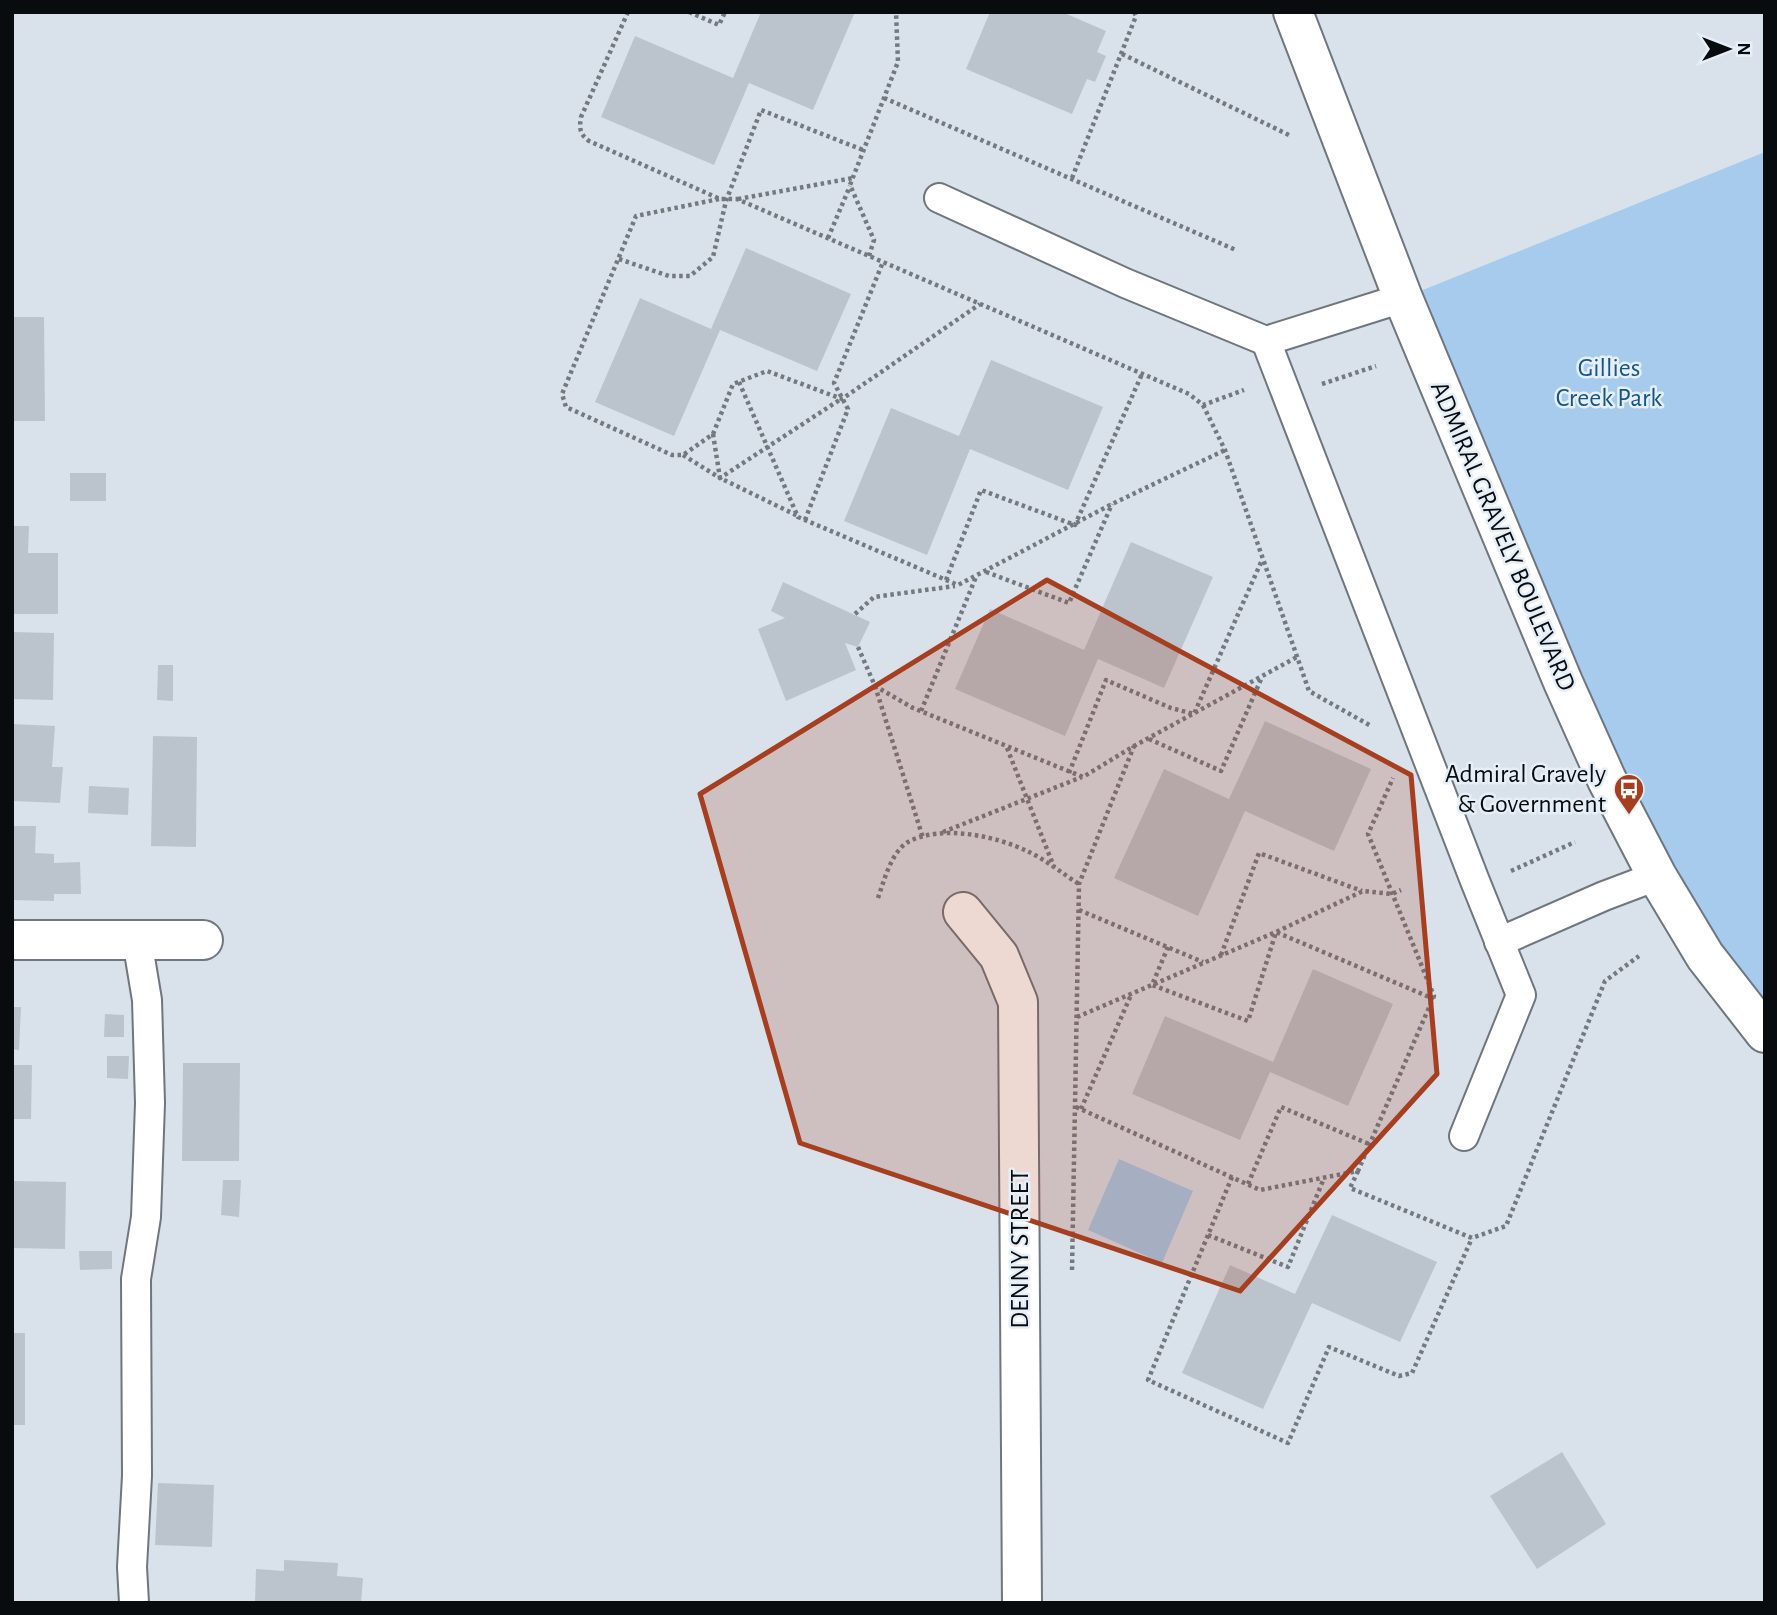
<svg xmlns="http://www.w3.org/2000/svg" width="1777" height="1615" font-family="'Alegreya Sans',sans-serif">
<style>
.green{fill:#a7cbec}
.building{fill:#bbc4cc}
.lines{fill:none;stroke-linecap:round;stroke-linejoin:round}
.lane-casing{stroke:#6f767d;stroke-width:32}
.street-casing{stroke:#6f767d;stroke-width:42}
.secondary-casing{stroke:#6f767d;stroke-width:42}
.path{stroke:#737a7f;stroke-width:4.5;stroke-dasharray:3.5 3.5;stroke-linecap:butt}
.lane{stroke:#fff;stroke-width:28}
.street{stroke:#fff;stroke-width:38}
.secondary{stroke:#fff;stroke-width:38}
.marked{fill:#a63e20;fill-opacity:0.2;stroke:#a63e20;stroke-width:5;stroke-linejoin:round}
.labels{text-anchor:middle;dominant-baseline:central;stroke-width:5;stroke-linejoin:round;paint-order:stroke}
.park-label{font-size:26px;fill:#165686;stroke:#e6eff7}
.street-label{font-size:26px;fill:#090c0f;stroke:#e6eff7}
.poi-label{font-size:26px;fill:#090c0f;stroke:#e6eff7;text-anchor:end}
</style>
<rect width="100%" height="100%" fill="#d9e2ea"/>
<g class="green">
<polygon points="1765,152 1765,1033 1705,956 1403,298"/>
<polygon points="1119,1159 1193,1191 1162,1263 1088,1230"/>
</g>
<g class="building">
<polygon points="761,12 855,12 813,110 749,83 714,165 601,117 635,36 733,78"/>
<polygon points="990,12 1062,12 1106,31 1097,52 1106,56 1095,82 1087,79 1072,114 966,69"/>
<polygon points="746,248 851,294 817,371 720,330 674,436 595,402 640,298 711,329"/>
<polygon points="12,317 44,317 45,421 12,421"/>
<polygon points="991,360 1103,407 1068,490 970,449 927,555 844,521 891,408 959,436"/>
<rect x="70" y="473" width="36" height="28"/>
<polygon points="12,526 29,526 28,553 58,553 58,614 12,614"/>
<polygon points="1131,542 1213,577 1164,688 1098,659 1065,736 955,689 990,609 1084,650"/>
<polygon points="783,582 870,622 858,647 845,643 856,670 786,701 758,629 785,618 771,611"/>
<polygon points="12,632 54,633 53,700 12,699"/>
<polygon points="158,665 173,665 173,701 157,700"/>
<polygon points="1265,721 1371,769 1334,851 1245,811 1198,916 1114,878 1164,769 1229,799"/>
<polygon points="12,724 55,726 52,767 63,767 60,803 12,801"/>
<polygon points="153,736 197,737 196,847 151,846"/>
<polygon points="89,786 129,788 128,815 88,813"/>
<polygon points="12,826 36,826 35,853 54,854 54,863 80,862 81,894 54,894 54,901 12,900"/>
<polygon points="1313,969 1393,1004 1348,1106 1270,1072 1240,1140 1132,1094 1165,1016 1273,1062"/>
<polygon points="12,1007 21,1007 19,1050 12,1049"/>
<polygon points="105,1014 124,1015 124,1037 104,1037"/>
<polygon points="107,1056 129,1056 128,1079 107,1078"/>
<polygon points="183,1063 240,1063 239,1161 182,1161"/>
<polygon points="12,1065 32,1065 31,1119 12,1119"/>
<polygon points="223,1180 241,1180 239,1217 221,1215"/>
<polygon points="12,1181 66,1182 65,1249 12,1248"/>
<polygon points="1332,1215 1437,1262 1400,1342 1312,1303 1263,1409 1182,1373 1230,1265 1295,1294"/>
<polygon points="79,1251 112,1251 112,1269 80,1270"/>
<rect x="12" y="1333" width="13" height="92"/>
<polygon points="1562,1452 1606,1524 1537,1569 1490,1496"/>
<polygon points="158,1483 214,1485 212,1547 155,1545"/>
<polygon points="284,1560 338,1563 337,1576 363,1578 361,1603 255,1603 256,1569 284,1571"/>
</g>
<g class="lines">
<g class="lane-casing">
<g id="lane">
<polyline points="939,198 1125,283 1266,341 1403,298"/>
<polyline points="1266,341 1475,881 1521,995 1464,1136"/>
<polyline points="1499,942 1604,896 1657,876"/>
<polyline points="134,1603 132,1567 137,1476 136,1279 146,1217 150,1103 147,1000 137,940"/>
</g>
</g>
<g class="street-casing">
<g id="street">
<polyline points="963,912 999,956 1018,1002 1022,1603"/>
<polyline points="12,940 203,940"/>
</g>
</g>
<g class="secondary-casing">
<polyline id="secondary" points="1293,12 1403,298 1563,682 1607,780 1657,876 1705,956 1765,1033"/>
</g>
<g class="path">
<path d="M 628,12 L 581,117 C 579,129 580,134 589,141 L 720,199 L 737,199 L 1189,394 L 1203,405 L 1244,390"/>
<polyline points="689,12 719,25 725,12"/>
<polyline points="1122,54 1291,136"/>
<polyline points="884,98 1236,250"/>
<polyline points="1072,178 1136,16 1134,12"/>
<polyline points="719,199 636,216 562,394 566,407 672,455 683,455 713,434 733,384 767,371 842,399 980,304"/>
<polyline points="738,199 853,178"/>
<polyline points="828,238 850,186"/>
<polyline points="869,256 874,240 850,185 898,62 896,12"/>
<polyline points="619,259 669,276 690,276 713,257 726,201 761,110 863,150"/>
<polyline points="739,382 798,517 958,585 1112,504 1225,450"/>
<polyline points="1322,384 1376,366"/>
<polyline points="1203,405 1225,450 1309,691 1371,726"/>
<polyline points="713,434 720,478 798,516"/>
<polyline points="683,455 720,478 841,399"/>
<polyline points="805,520 848,409 834,383 883,262"/>
<polyline points="986,572 1069,603 1112,504"/>
<polyline points="946,580 981,490 1075,525 1142,374"/>
<polyline points="855,614 874,597 955,586"/>
<polyline points="858,647 875,686 913,708 1083,777 1134,746 1297,657"/>
<polyline points="875,686 923,838"/>
<polyline points="921,711 976,577"/>
<polyline points="1149,739 1221,771 1262,677"/>
<polyline points="1007,748 1054,867"/>
<polyline points="1069,773 1106,680 1171,708 1194,714 1262,560"/>
<polyline points="943,832 1082,777"/>
<polyline points="1511,871 1575,842"/>
<path d="M 878,898 C 884,881 891,852 908,842 C 941,824 997,836 1029,852 C 1046,860 1063,874 1079,884"/>
<polyline points="1079,910 1203,962"/>
<polyline points="1168,947 1152,985 1248,1021 1276,932 1434,999"/>
<polyline points="1221,955 1259,853 1362,891"/>
<polyline points="1077,1017 1276,932 1363,891 1392,894 1401,890"/>
<polyline points="1076,1107 1260,1190 1358,1171 1434,996 1368,834 1393,778"/>
<polyline points="1081,1109 1131,995"/>
<polyline points="1358,1171 1350,1188 1472,1238 1506,1226 1605,981 1639,956"/>
<polyline points="1232,1177 1148,1380 1288,1443 1329,1347 1399,1376 1412,1373 1472,1238"/>
<polyline points="1248,1184 1281,1107 1369,1144"/>
<polyline points="1208,1235 1288,1267 1324,1178"/>
<polyline points="1072,1270 1079,884 1134,746"/>
</g>
<use href="#lane" class="lane"/>
<use href="#street" class="street"/>
<use href="#secondary" class="secondary"/>
</g>
<path class="marked" d="M 1047,580 L 1411,775 L 1437,1074 L 1240,1291 L 800,1143 L 700,794 Z"/>
<defs>
<g id="bus-pin" transform="scale(1.575)"><path d="M0 17L-7.5 6A9.5 9.5 0 1 1 7.5 6Z" fill="#a63e20" stroke="#e6eff7"/><path d="M-5-6H5V4H4V6H2V4H-2V6H-4V4H-5ZM-3.5-4V0h7V-4ZM-3.5 1.2v1.5H-2V1.2ZM2 1.2v1.5H3.5V1.2Z" fill="#fff"/></g>
</defs>
<g fill-rule="evenodd">
<use href="#bus-pin" x="1629" y="789"/>
</g>
<g class="labels">
<g class="park-label">
<text x="1609" y="368">Gillies<tspan x="1609" dy="30">Creek Park</tspan></text>
</g>
<g class="street-label">
<text transform="translate(1503 536) rotate(67)">ADMIRAL GRAVELY BOULEVARD</text>
<text transform="translate(1020 1249) rotate(-90)">DENNY STREET</text>
</g>
<g class="poi-label">
<text x="1606" y="774">Admiral Gravely<tspan x="1606" dy="30">&amp; Government</tspan></text>
</g>
</g>
<rect width="1777" height="1615" fill="none" stroke="#090c0f" stroke-width="28"/>
<g transform="translate(1728 49) rotate(90)" stroke="#e6eff7" stroke-width="5" paint-order="stroke">
<path d="M0-5L12 26L0 18L-12 26Z" fill="#090c0f"/>
<text y="-10" font-size="19" font-weight="bold" text-anchor="middle" fill="#090c0f">N</text>
</g>
</svg>
